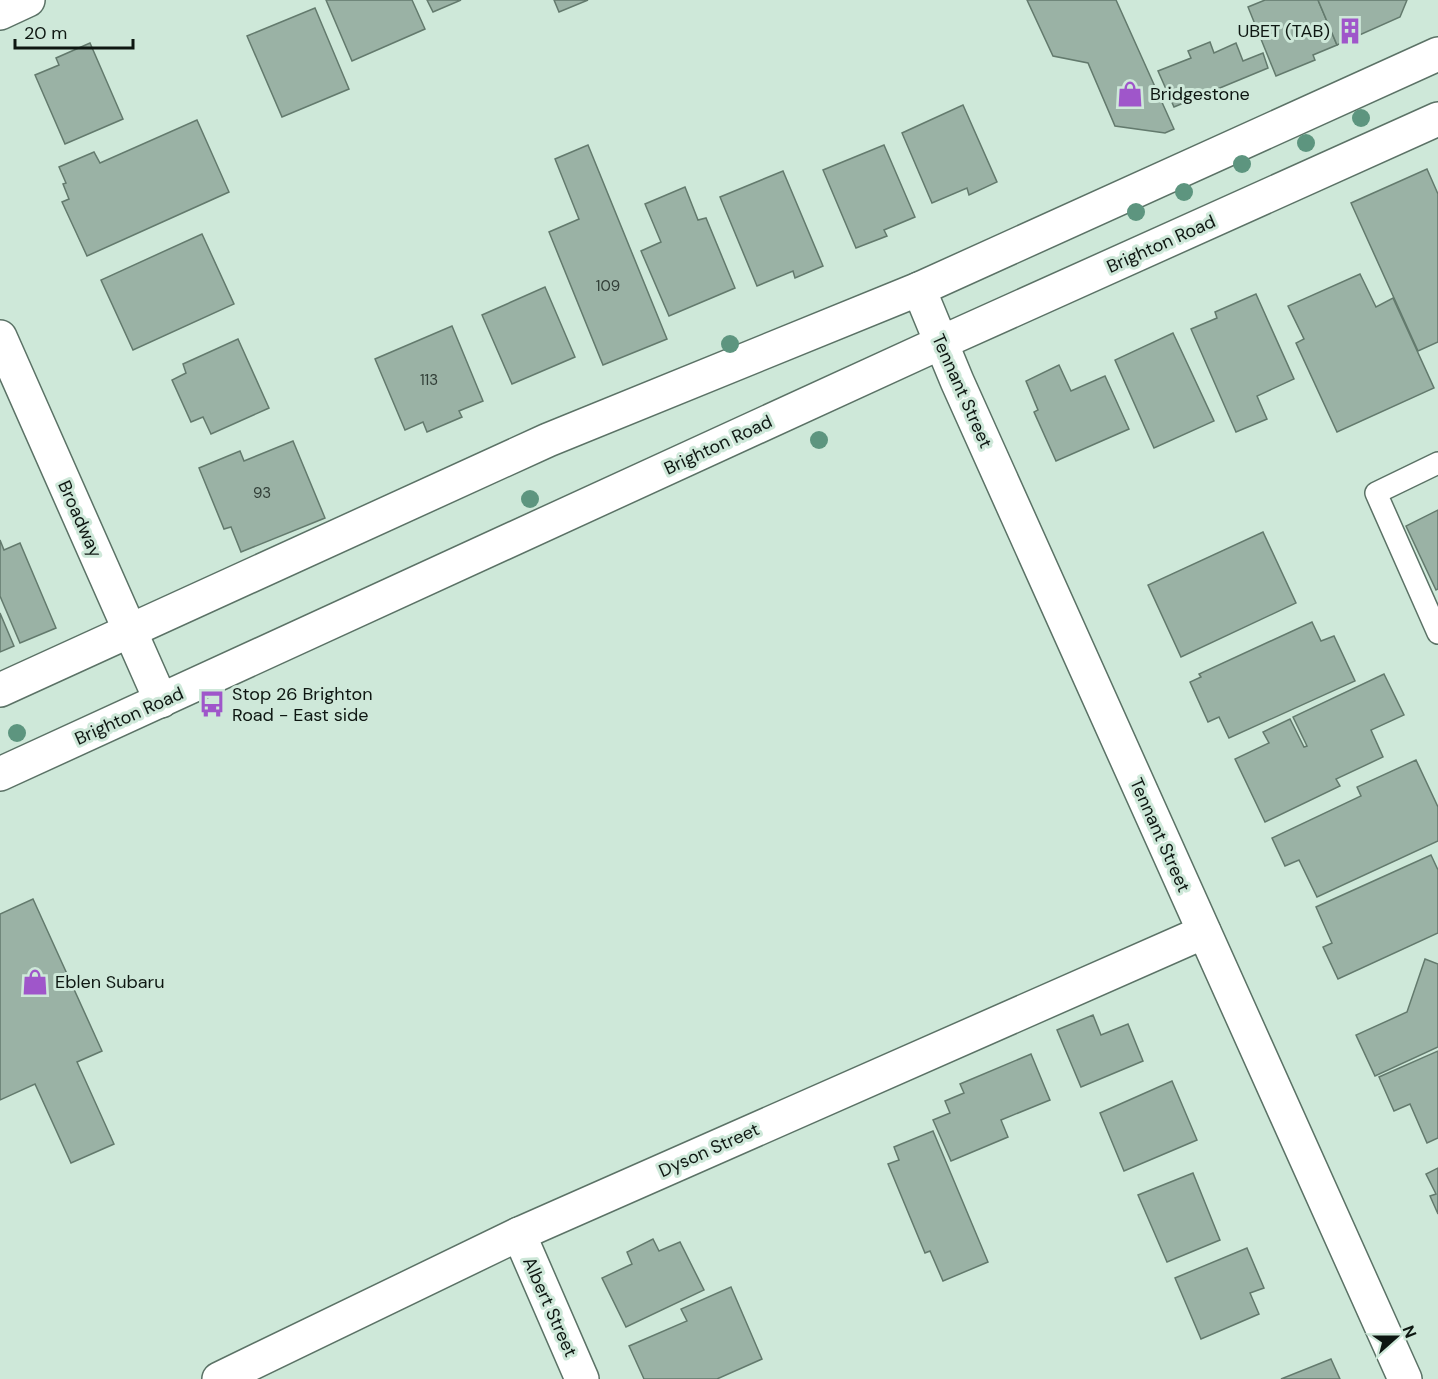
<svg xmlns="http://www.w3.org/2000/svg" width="1438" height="1379" font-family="'DM Sans',sans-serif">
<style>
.building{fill:#9ab2a5;stroke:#637a6d;stroke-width:1.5}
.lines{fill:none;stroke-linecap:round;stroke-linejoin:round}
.lane-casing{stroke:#5b7266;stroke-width:24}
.street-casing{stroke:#5b7266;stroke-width:36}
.primary-casing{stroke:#5b7266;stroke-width:36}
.lane{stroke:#fff;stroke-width:21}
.street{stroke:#fff;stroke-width:33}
.primary{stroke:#fff;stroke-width:33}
.tree{fill:#5d957f}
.labels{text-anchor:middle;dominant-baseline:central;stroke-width:6;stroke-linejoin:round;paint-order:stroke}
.number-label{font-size:15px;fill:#313e37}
.poi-label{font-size:18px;fill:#0e1712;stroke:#cee8d9;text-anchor:start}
.street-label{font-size:18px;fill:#0e1712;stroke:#cee8d9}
</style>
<rect width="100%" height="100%" fill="#cee8d9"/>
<g class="building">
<polygon points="326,0 412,0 425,29 352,61"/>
<polygon points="427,0 461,0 433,12"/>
<polygon points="554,0 588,0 559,12"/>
<polygon points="1027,0 1116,0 1174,129 1165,133 1115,126 1088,63 1053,56"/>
<polygon points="1265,0 1318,0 1337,45 1313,55 1315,60 1276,76 1248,7"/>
<polygon points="1318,0 1407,0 1400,17 1337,45"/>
<polygon points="315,8 349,89 282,117 247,36"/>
<polygon points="1210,42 1214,53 1236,43 1243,61 1263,53 1268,68 1174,107 1158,71 1191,58 1188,51"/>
<polygon points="90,43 123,119 65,144 35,75 59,65 56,58"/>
<polygon points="963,105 997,182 969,195 967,188 932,203 902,133"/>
<polygon points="197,120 229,192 87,256 62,202 69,199 63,184 66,183 59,167 94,152 100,163"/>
<polygon points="588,145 667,339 603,365 549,232 579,219 555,159"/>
<polygon points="884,145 915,217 884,230 887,236 856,248 823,170"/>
<polygon points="1427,169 1438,194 1438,342 1418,351 1351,203"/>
<polygon points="783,171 823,266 795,278 793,271 757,286 720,197"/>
<polygon points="685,187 698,220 706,218 735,288 669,316 641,251 661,242 645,204"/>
<polygon points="202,234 234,304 133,350 101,280"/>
<polygon points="1360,274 1376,307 1393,298 1434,388 1337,432 1296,343 1304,339 1288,306"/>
<polygon points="545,287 575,357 512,384 482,315"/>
<polygon points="1256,294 1294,379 1257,396 1267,419 1236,432 1191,329 1217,318 1215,312"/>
<polygon points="452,326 483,401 459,411 462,417 427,432 423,422 405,430 375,359"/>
<polygon points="1173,333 1214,421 1154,448 1115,360"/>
<polygon points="238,339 269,408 211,434 203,417 191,422 172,380 186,373 183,364"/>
<polygon points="1059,365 1071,391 1105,376 1129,429 1056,461 1034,412 1038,410 1026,381"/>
<polygon points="293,441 325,518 241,552 231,527 224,529 199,468 240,451 244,461"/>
<polygon points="1438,510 1438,589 1436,590 1406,526"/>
<polygon points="1263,532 1296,603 1181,657 1148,585"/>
<polygon points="0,540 4,550 20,543 56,628 20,643 0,596"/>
<polygon points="0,613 14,646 0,652"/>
<polygon points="1312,622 1321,641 1334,636 1355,681 1229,738 1219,717 1208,722 1190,682 1201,677 1199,674"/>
<polygon points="1384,674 1404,715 1371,730 1383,757 1336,779 1340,786 1265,822 1235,759 1269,743 1263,732 1290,719 1304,747 1307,746 1293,717"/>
<polygon points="1416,760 1438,807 1438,841 1317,897 1299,860 1285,866 1272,838 1361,796 1357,787"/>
<polygon points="1431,855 1438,870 1438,933 1338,979 1323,947 1332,943 1316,907"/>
<polygon points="33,899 102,1051 77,1062 114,1144 71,1163 35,1084 0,1100 0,914"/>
<polygon points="1425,959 1438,964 1438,1047 1375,1076 1356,1035 1407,1012"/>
<polygon points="1093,1015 1101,1035 1128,1024 1143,1061 1081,1087 1057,1030"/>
<polygon points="1438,1051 1438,1138 1427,1143 1410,1104 1394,1111 1379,1077"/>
<polygon points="1031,1054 1050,1100 1001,1120 1008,1137 951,1161 933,1120 950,1113 945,1101 964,1093 960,1084"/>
<polygon points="1172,1081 1197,1140 1124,1171 1100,1113"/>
<polygon points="933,1131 988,1262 943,1281 930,1251 925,1253 888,1164 899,1160 894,1147"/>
<polygon points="1438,1168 1438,1214 1430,1196 1436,1194 1426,1174"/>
<polygon points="1193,1173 1220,1240 1167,1262 1138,1195"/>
<polygon points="653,1239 659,1251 680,1242 704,1290 626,1327 602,1278 632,1264 627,1252"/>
<polygon points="1247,1248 1264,1288 1250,1293 1259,1314 1201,1339 1175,1278"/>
<polygon points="731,1287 762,1359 717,1379 644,1379 629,1346 687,1321 681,1309"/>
<polygon points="1331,1359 1340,1379 1281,1379"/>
</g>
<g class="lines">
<g class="lane-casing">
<polyline id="lane" points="1438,463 1376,493 1438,633"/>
</g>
<g class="street-casing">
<g id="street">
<polyline points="0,13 28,0"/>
<polyline points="919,289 957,381 1405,1379"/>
<polyline points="0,337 161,701"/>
<polyline points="519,1234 582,1379"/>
<polyline points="219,1379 519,1234 1204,932"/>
</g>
</g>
<g class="primary-casing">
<g id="primary">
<polyline points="0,690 548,440 919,289 1438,54"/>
<polyline points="0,774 940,343 1438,119"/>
</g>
</g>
<use href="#lane" class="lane"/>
<use href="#street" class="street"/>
<use href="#primary" class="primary"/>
</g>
<g class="tree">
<circle cx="1361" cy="118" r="9"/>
<circle cx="1306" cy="143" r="9"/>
<circle cx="1242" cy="164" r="9"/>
<circle cx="1184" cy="192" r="9"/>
<circle cx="1136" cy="212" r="9"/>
<circle cx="730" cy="344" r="9"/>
<circle cx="819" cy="440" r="9"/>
<circle cx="530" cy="499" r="9"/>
<circle cx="17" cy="733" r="9"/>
</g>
<defs>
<g id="building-bare" transform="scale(2.07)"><path d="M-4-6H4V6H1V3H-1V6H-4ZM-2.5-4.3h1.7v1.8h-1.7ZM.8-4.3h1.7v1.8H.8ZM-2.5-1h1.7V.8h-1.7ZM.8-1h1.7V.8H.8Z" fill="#9f56ca" stroke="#cee8d9" stroke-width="2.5" paint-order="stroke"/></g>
<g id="shop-bare" transform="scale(2.07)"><path d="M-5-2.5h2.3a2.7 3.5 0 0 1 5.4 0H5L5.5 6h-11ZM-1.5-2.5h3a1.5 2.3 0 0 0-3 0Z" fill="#9f56ca" stroke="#cee8d9" stroke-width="2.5" paint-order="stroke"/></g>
<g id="bus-bare" transform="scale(2.07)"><path d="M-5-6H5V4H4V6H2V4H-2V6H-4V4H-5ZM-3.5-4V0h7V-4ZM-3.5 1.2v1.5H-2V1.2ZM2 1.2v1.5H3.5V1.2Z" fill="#9f56ca" stroke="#cee8d9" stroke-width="2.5" paint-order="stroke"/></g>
</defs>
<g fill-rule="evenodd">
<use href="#building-bare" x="1350" y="31"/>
<use href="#shop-bare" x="1130" y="94"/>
<use href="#bus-bare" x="212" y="704"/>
<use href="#shop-bare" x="35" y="982"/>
</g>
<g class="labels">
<g class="number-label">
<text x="608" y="286">109</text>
<text x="429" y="380">113</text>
<text x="262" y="493">93</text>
</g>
<g class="poi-label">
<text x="1330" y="31" text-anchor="end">UBET (TAB)</text>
<text x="1150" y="94">Bridgestone</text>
<text x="232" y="694">Stop 26 Brighton<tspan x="232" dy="21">Road - East side</tspan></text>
<text x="55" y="982">Eblen Subaru</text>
</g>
<g class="street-label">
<text transform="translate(1161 244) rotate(-24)">Brighton Road</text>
<text transform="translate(962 391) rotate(66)">Tennant Street</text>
<text transform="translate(718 445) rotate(-25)">Brighton Road</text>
<text transform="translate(80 519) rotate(66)">Broadway</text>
<text transform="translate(129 716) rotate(-24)">Brighton Road</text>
<text transform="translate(1160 835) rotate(66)">Tennant Street</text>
<text transform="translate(709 1150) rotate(-24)">Dyson Street</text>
<text transform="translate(550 1307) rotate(66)">Albert Street</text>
</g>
</g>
<g transform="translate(1396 1337) rotate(69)" stroke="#cee8d9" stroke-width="4.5" paint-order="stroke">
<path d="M0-4.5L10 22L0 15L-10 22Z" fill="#0e1712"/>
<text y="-9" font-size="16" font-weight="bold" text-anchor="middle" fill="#0e1712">N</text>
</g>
<path d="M15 39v9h118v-9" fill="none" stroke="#0e1712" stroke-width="3"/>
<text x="24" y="39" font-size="18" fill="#0e1712" stroke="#cee8d9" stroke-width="4.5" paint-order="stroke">20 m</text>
</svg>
